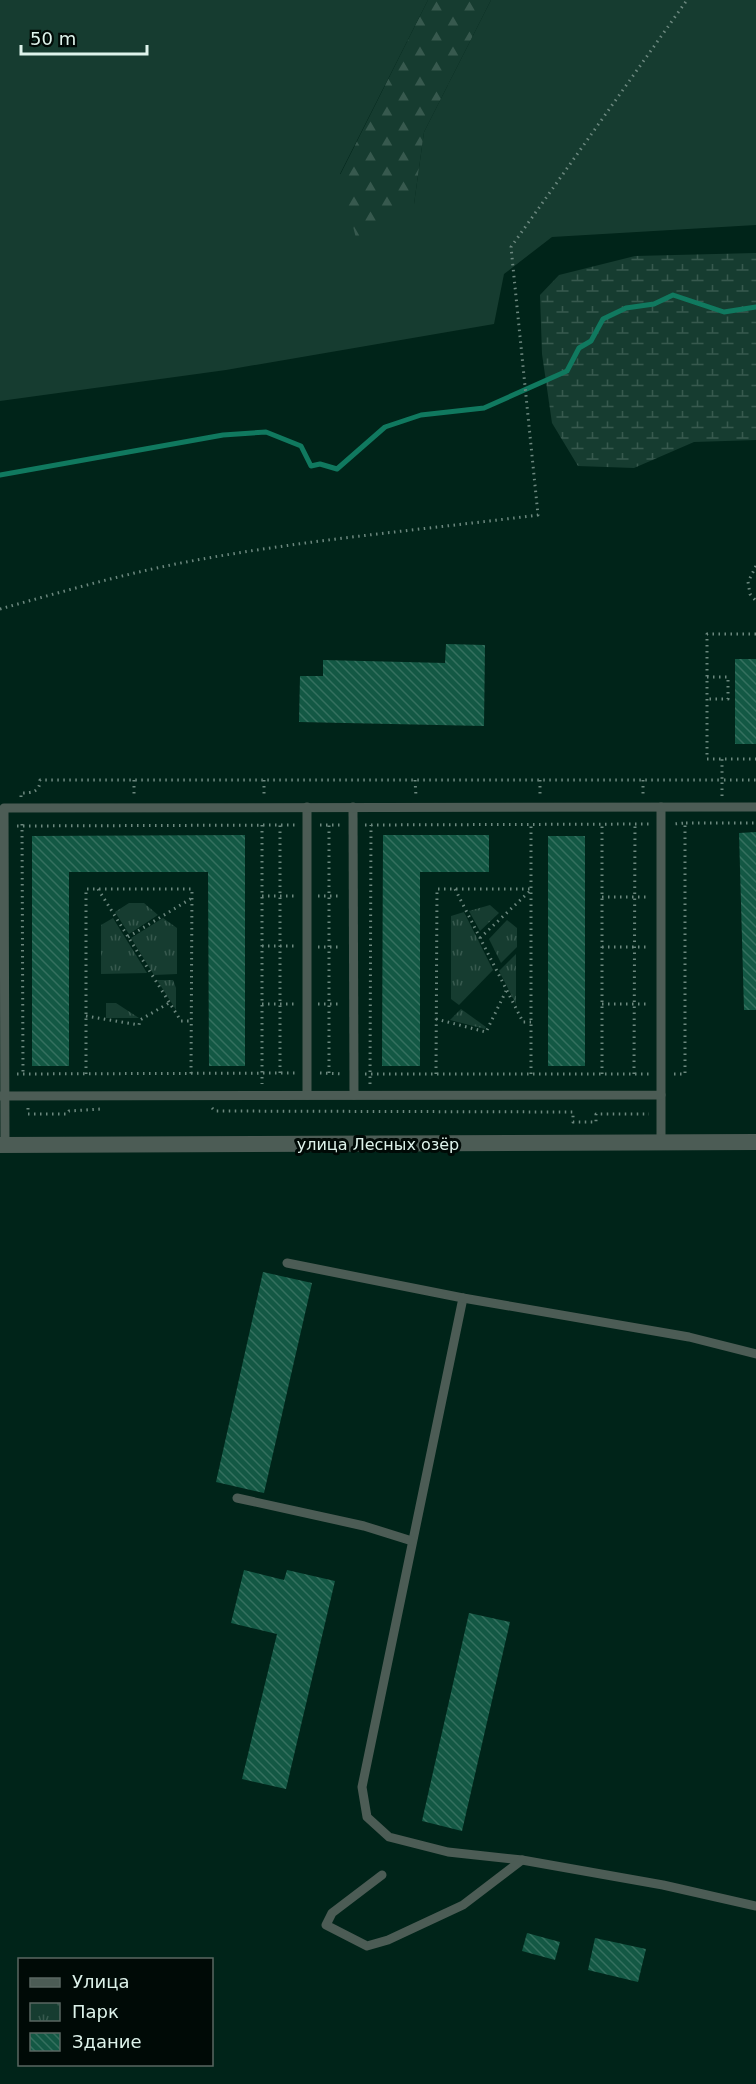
<svg xmlns="http://www.w3.org/2000/svg" width="756" height="2084" font-family="'DejaVu Sans',sans-serif">
<style>
.grass{fill:#163c30}
.forest{fill:url(#forest-firs)}
.wetland{fill:url(#wetland-marsh)}
.park{fill:url(#park-tufts)}
.lines{fill:none;stroke-linecap:round;stroke-linejoin:round}
.stream{stroke:#10795f;stroke-width:5}
.building{fill:url(#building-back-hatch)}
.path{stroke:#6c887f;stroke-width:3;stroke-dasharray:1.5 4.5;stroke-linecap:butt}
.service{stroke:#4c5c55;stroke-width:9}
.minor{stroke:#4c5c55;stroke-width:16}
.labels{text-anchor:middle;dominant-baseline:central;stroke-width:6;stroke-linejoin:round;paint-order:stroke}
.street-label{font-size:16px;fill:#def3eb;stroke:#000a06}
</style>
<defs>
<pattern id="forest-firs" width="22" height="20" patternUnits="userSpaceOnUse" patternTransform="scale(1.5)"><rect width="22" height="20" fill="#163c30"/><path d="M5 1l3.5 6h-7zM16 11l3.5 6h-7z" fill="#37594e"/></pattern>
<pattern id="wetland-marsh" width="20" height="14" patternUnits="userSpaceOnUse" patternTransform="scale(1.5)"><rect width="20" height="14" fill="#163c30"/><path d="M1 5h8M5 5V1M11 12h8M15 12V8" fill="none" stroke="#37594e"/></pattern>
<pattern id="park-tufts" width="24" height="20" patternUnits="userSpaceOnUse" patternTransform="scale(1.5)"><rect width="24" height="20" fill="#163c30"/><path d="M3 7l-1-3M5 7V3M7 7l1-3M15 17l-1-3M17 17v-4M19 17l1-3" fill="none" stroke="#37594e"/></pattern>
<pattern id="building-back-hatch" width="6" height="6" patternUnits="userSpaceOnUse" patternTransform="scale(1.5)"><rect width="6" height="6" fill="#135844"/><path d="M-1 5l2 2M0 0l6 6M5-1l2 2" fill="none" stroke="#35705f"/></pattern>
</defs>
<rect width="100%" height="100%" fill="#002419"/>
<polygon class="grass" points="0,0 428,0 340,174 414,204 424,132 491,0 756,0 756,225 552,237 504,274 494,324 226,370 0,401"/>
<polygon class="forest" points="428,0 491,0 424,132 414,204 356,238 340,175"/>
<polygon class="wetland" points="756,253 756,440 694,442 634,468 578,466 552,423 542,354 540,295 559,275 635,256"/>
<g class="park">
<polygon points="129,903 144,903 158,915 129,934 115,912"/>
<polygon points="490,905 499,913 480,931 469,911"/>
<polygon points="464,912 493,970 459,1005 451,999 451,916"/>
<polygon points="113,918 147,973 101,974 101,925"/>
<polygon points="163,918 177,928 177,974 154,975 131,938"/>
<polygon points="507,920 517,928 517,947 501,963 489,939"/>
<polygon points="516,954 516,1004 499,971"/>
<polygon points="157,980 173,980 176,988 176,1010"/>
<polygon points="106,1003 116,1003 139,1018 106,1018"/>
<polygon points="461,1009 486,1027 485,1029 450,1020"/>
</g>
<g class="lines">
<polyline class="stream" points="0,475 223,435 266,432 301,446 311,466 320,464 337,469 385,427 421,415 484,408 567,371 579,348 591,341 603,319 626,308 654,304 673,295 724,312 756,307"/>
</g>
<g class="building">
<polygon points="446,644 485,645 484,726 299,722 300,676 323,676 323,660 445,663"/>
<rect x="735" y="659" width="21" height="85"/>
<polygon points="756,832 756,1010 744,1010 739,833"/>
<polygon points="245,835 245,1066 209,1066 208,872 69,872 69,1066 32,1066 32,836"/>
<polygon points="383,835 489,835 489,872 420,872 420,1066 382,1066"/>
<rect x="548" y="836" width="37" height="230"/>
<polygon points="263,1272 312,1283 264,1493 216,1482"/>
<polygon points="244,1570 284,1580 287,1570 335,1581 286,1789 242,1779 277,1634 231,1623"/>
<polygon points="469,1613 510,1622 462,1831 422,1821"/>
<polygon points="527,1933 560,1942 555,1960 522,1951"/>
<polygon points="595,1938 646,1949 638,1982 588,1970"/>
</g>
<g class="lines">
<g class="path">
<polyline points="756,566 748,582 750,594 756,601"/>
<path d="M 0,609 C 61,592 123,574 186,562 C 302,540 421,530 538,515 L 511,247 L 687,0"/>
<polyline points="756,634 707,634 707,759 756,759"/>
<polyline points="707,677 728,677 728,699 707,699"/>
<polyline points="134,780 134,796"/>
<polyline points="264,780 264,796"/>
<polyline points="415,780 416,796"/>
<polyline points="540,780 540,796"/>
<polyline points="643,780 643,797"/>
<polyline points="722,796 722,780 756,780"/>
<path d="M 21,797 L 21,793 C 32,793 40,792 40,780 L 722,780 L 722,759"/>
<polyline points="686,823 756,823"/>
<polyline points="22,824 23,1074"/>
<polyline points="262,825 262,1084"/>
<polyline points="320,825 340,825"/>
<polyline points="365,825 649,824"/>
<polyline points="17,826 295,825"/>
<polyline points="98,889 181,1021 191,1021"/>
<polyline points="455,889 523,1022 531,1022"/>
<polyline points="262,896 296,896"/>
<polyline points="318,896 341,896"/>
<polyline points="602,897 648,897"/>
<polyline points="128,937 192,898"/>
<polyline points="480,938 531,890"/>
<polyline points="262,946 296,946"/>
<polyline points="318,947 341,947"/>
<polyline points="602,947 648,947"/>
<polyline points="262,1004 296,1004"/>
<polyline points="318,1004 341,1004"/>
<polyline points="602,1004 648,1004"/>
<polyline points="86,1016 139,1025 140,1020 169,1003"/>
<polyline points="436,1019 486,1032 506,991"/>
<polyline points="280,1073 280,825"/>
<polyline points="320,1073 343,1074"/>
<polyline points="329,1073 329,825"/>
<polyline points="17,1074 295,1073"/>
<polyline points="86,1074 86,889 192,889 191,1074"/>
<polyline points="365,1074 649,1074"/>
<polyline points="436,1074 437,889 531,889"/>
<polyline points="531,1074 531,824"/>
<polyline points="602,1074 602,824"/>
<polyline points="634,1074 635,824"/>
<polyline points="674,1074 685,1074 685,823 674,824"/>
<polyline points="370,1084 371,825"/>
<polyline points="28,1108 28,1114 67,1114 69,1111 101,1109"/>
<polyline points="212,1108 215,1111 573,1112 573,1122 596,1122 596,1114 649,1114"/>
</g>
<g class="service">
<polyline points="307,807 307,1095"/>
<polyline points="353,807 354,1095"/>
<polyline points="661,1095 661,1143"/>
<polyline points="0,1096 661,1095 661,807"/>
<polyline points="5,1145 4,808 756,807"/>
<polyline points="287,1263 463,1298 362,1787 367,1817 389,1837 448,1852 522,1860 663,1885 756,1906"/>
<polyline points="463,1298 689,1337 756,1354"/>
<polyline points="237,1498 364,1526 412,1541"/>
<polyline points="382,1875 332,1913 326,1925 367,1946 388,1940 463,1905 522,1860"/>
</g>
<polyline class="minor" points="0,1145 756,1142"/>
</g>
<g class="labels">
<g class="street-label">
<text x="378" y="1144">улица Лесных озёр</text>
</g>
</g>
<rect x="18" y="1958" width="195" height="108" fill="#000a06" stroke="#596762" stroke-width="1.5"/>
<rect x="30" y="1978" width="30" height="9" fill="#4c5c55" stroke="#596762" stroke-width="1.5"/>
<text x="72" y="1988" font-size="18" fill="#def3eb">Улица</text>
<rect x="30" y="2003" width="30" height="18" fill="url(#park-tufts)" stroke="#596762" stroke-width="1.5"/>
<text x="72" y="2018" font-size="18" fill="#def3eb">Парк</text>
<rect x="30" y="2033" width="30" height="18" fill="url(#building-back-hatch)" stroke="#596762" stroke-width="1.5"/>
<text x="72" y="2048" font-size="18" fill="#def3eb">Здание</text>
<path d="M21 45v9h126v-9" fill="none" stroke="#def3eb" stroke-width="3"/>
<text x="30" y="45" font-size="18" fill="#def3eb" stroke="#000a06" stroke-width="4.5" paint-order="stroke">50 m</text>
</svg>
